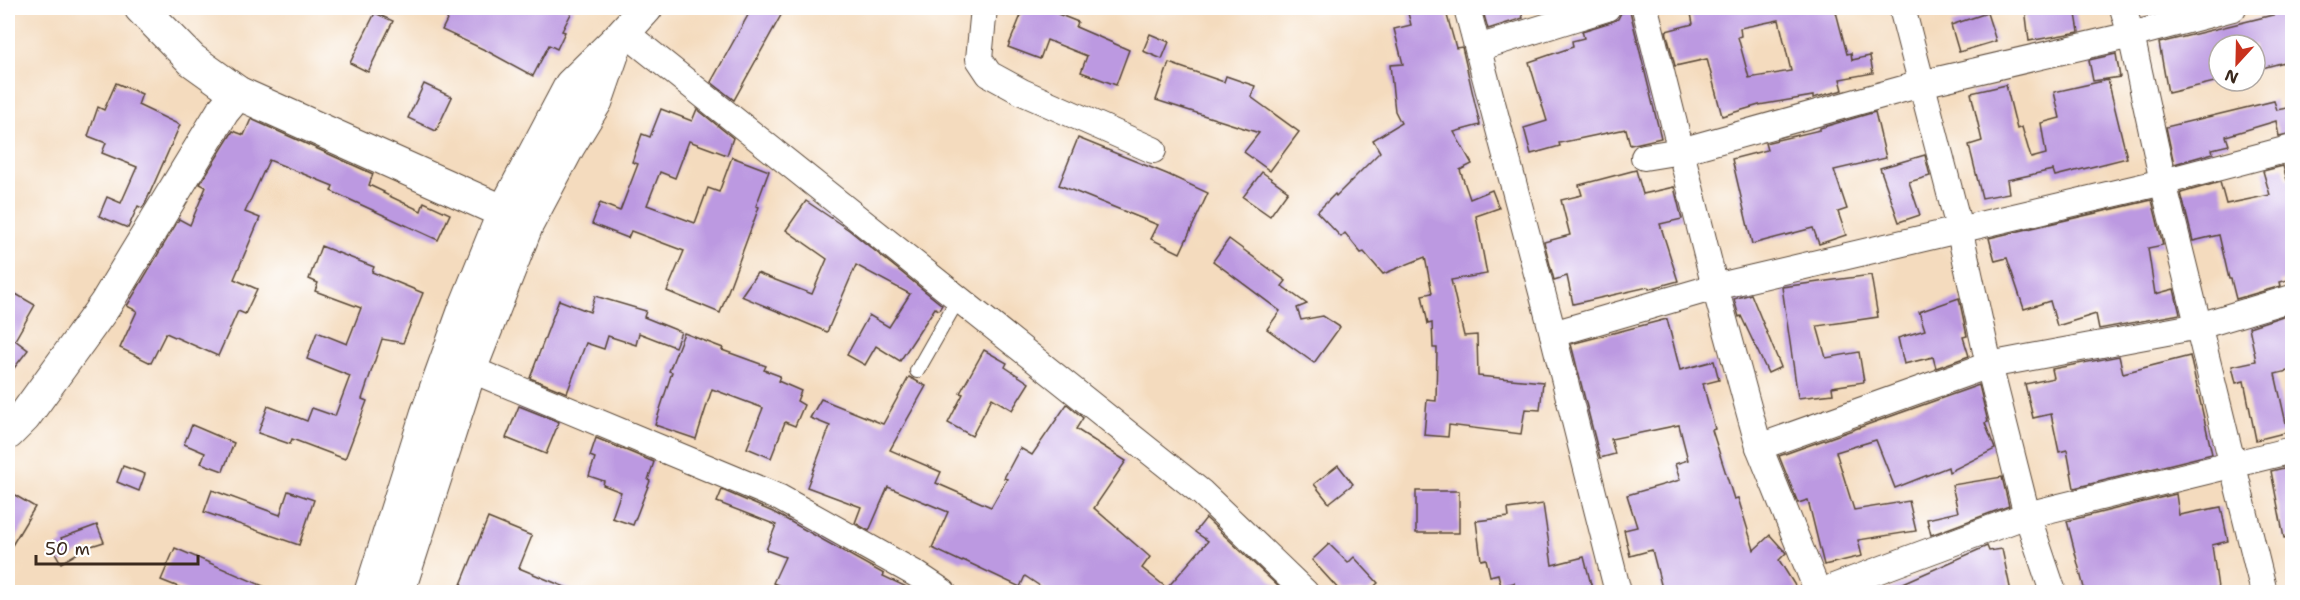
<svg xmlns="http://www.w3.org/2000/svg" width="2300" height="600" font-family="'Shantell Sans',sans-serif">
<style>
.building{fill:#bc99e1;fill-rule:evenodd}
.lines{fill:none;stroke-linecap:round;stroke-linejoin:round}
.lane-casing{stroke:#574536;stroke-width:16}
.street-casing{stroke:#574536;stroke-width:28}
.secondary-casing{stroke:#574536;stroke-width:35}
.primary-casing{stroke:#574536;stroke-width:35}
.lane{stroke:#fff;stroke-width:14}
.street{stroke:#fff;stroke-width:26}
.secondary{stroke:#fff;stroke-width:33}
.primary{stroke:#fff;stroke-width:33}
</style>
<rect width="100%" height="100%" fill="#fff"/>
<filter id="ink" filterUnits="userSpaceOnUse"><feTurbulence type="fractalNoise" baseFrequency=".0167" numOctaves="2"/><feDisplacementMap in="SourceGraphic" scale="12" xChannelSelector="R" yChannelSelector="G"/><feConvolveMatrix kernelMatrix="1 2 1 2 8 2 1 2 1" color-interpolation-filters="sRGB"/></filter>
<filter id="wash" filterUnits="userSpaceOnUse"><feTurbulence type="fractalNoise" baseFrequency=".008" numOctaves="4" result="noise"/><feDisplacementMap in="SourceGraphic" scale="24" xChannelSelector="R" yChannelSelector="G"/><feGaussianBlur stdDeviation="1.35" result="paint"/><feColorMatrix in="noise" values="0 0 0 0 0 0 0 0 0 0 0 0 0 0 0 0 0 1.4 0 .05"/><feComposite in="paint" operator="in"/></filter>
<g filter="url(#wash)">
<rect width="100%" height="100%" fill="#f4dbbe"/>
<g id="blocks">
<g class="building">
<polygon points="453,8 574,8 562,31 565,32 557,49 549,45 533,76 487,51 442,30"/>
<polygon points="752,8 785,8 734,100 711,82"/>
<polygon points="1024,8 1061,8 1058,14 1078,22 1076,27 1129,50 1116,85 1081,72 1087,56 1047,40 1040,59 1008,47"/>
<polygon points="1430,8 1445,8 1456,48 1462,47 1480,125 1454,132 1472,164 1460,170 1470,199 1492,190 1499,208 1476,216 1487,274 1451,280 1464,336 1477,335 1478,376 1543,382 1540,410 1525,409 1521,434 1449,425 1448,437 1424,435 1427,400 1436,401 1437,348 1433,348 1432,323 1428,324 1422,295 1432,293 1425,257 1383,274 1364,252 1361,253 1345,233 1341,237 1317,212 1335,194 1336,196 1380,152 1373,140 1401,123 1395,111 1390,65 1403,64 1394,29 1411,25 1408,13"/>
<polygon points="1482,8 1520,8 1523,18 1488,29"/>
<path d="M 1690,8 L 1835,8 L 1847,54 L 1851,53 L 1852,60 L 1870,56 L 1873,73 L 1840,79 L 1843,90 L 1813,98 L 1813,96 L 1759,105 L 1722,116 L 1707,59 L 1675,66 L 1666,31 L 1693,24 ZM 1779,20 L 1791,71 L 1749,78 L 1738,37 L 1741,36 L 1740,28 Z"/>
<polygon points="2025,8 2075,8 2079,32 2029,41"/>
<polygon points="2152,8 2176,8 2154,14"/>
<polygon points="1630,11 1661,138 1630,145 1626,129 1559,143 1560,146 1531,154 1524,128 1547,121 1529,62 1573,47 1572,41 1584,38 1582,31 1611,22 1618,19 1621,13"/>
<polygon points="2289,11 2292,22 2292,60 2255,70 2255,45 2219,45 2219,81 2168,93 2159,43"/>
<polygon points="375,13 393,21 368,72 350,63"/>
<polygon points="1987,13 1996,41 1959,52 1951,25"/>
<polygon points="1150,34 1169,42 1162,59 1143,51"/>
<polygon points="2116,54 2120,77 2093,81 2089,60"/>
<polygon points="1169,63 1224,82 1226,76 1255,86 1251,97 1299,132 1270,171 1244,152 1259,133 1156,100"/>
<polygon points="2108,80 2127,158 2055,176 2053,170 2007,180 2009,193 1982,198 1969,145 1982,141 1971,93 2006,85 2017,129 2022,127 2031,158 2046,154 2041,123 2060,118 2054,92"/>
<polygon points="116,83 142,94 138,105 180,125 145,204 142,208 138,206 128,228 99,216 107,197 121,203 137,167 102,153 106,143 88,136 98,107 104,110"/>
<polygon points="424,84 452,97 436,131 408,118"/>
<polygon points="2274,101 2277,110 2292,107 2292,133 2279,136 2276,121 2226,136 2229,145 2212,149 2213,153 2174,164 2166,127"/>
<polygon points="661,109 692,121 697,109 733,138 727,155 689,141 675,178 660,172 647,205 695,223 708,188 719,192 732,157 769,171 756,206 759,207 720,313 667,291 684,251 631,231 628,238 592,224 600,203 620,211 638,164 632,162 642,134 650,137"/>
<polygon points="1875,112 1886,158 1834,170 1847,209 1838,212 1846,235 1819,244 1813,228 1752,244 1732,159 1767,150 1765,143 1820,130 1820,128"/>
<polygon points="251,119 373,174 369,185 384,192 383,193 421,211 424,202 450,214 438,240 331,191 333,186 269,160 245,212 260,218 234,279 257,289 245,314 238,311 218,356 166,333 151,363 120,348 137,311 127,306 179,219 190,225 206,187 200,184 233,131 244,135"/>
<polygon points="1078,138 1167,174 1208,193 1180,253 1151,239 1158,225 1059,185"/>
<polygon points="1925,155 1930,176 1909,182 1920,215 1899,222 1880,168"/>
<polygon points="2283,166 2287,180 2292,179 2292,279 2280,282 2281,286 2236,299 2231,279 2229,279 2219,235 2193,241 2181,193 2220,182 2226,204 2270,195 2263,171"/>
<polygon points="1636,170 1643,194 1674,187 1682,219 1660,224 1678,281 1649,289 1648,287 1573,304 1567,276 1554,280 1544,242 1570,235 1561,200 1582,195 1579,185"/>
<polygon points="1262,172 1288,191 1270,216 1243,197"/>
<polygon points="2152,200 2163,245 2148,248 2155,294 2174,289 2180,314 2099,329 2096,314 2057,326 2050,301 2024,309 2007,258 1995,261 1989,238"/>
<polygon points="806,201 849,230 942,305 939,310 935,308 900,361 876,346 865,365 847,355 869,315 889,327 910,294 856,265 827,332 741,296 757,273 812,294 827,259 786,230"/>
<polygon points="1229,239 1286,281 1282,286 1307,304 1297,308 1301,320 1323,316 1340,327 1314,363 1267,329 1280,311 1213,261"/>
<polygon points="321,246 374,267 372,272 423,293 403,343 382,339 362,399 367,401 345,459 292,439 290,444 258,433 268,406 307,421 312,408 335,416 350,376 307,359 317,332 347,344 361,308 315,291 318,283 309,279"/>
<polygon points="1871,275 1878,317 1817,326 1826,358 1859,352 1864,382 1832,387 1833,394 1798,398 1782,287"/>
<polygon points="14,293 35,305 15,340 28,350 8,376 8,305"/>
<polygon points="1751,294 1781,367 1768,373 1741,316 1739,317 1734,299"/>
<polygon points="595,296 646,311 644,317 681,332 675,347 639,333 636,345 608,336 604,349 586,343 567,393 530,378 559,300 590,312"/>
<polygon points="1959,298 1967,336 1963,337 1969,356 1936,368 1933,357 1904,364 1898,338 1925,330 1919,312"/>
<polygon points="2286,315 2292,341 2292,370 2275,374 2288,432 2256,440 2244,381 2236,383 2232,366 2256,361 2249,327"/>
<polygon points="1667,319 1680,370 1714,361 1719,380 1703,384 1715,429 1712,430 1734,499 1738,498 1754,550 1770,535 1786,553 1779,560 1799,592 1663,592 1652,550 1630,556 1624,530 1637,527 1627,495 1680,480 1675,464 1688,460 1679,425 1611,439 1615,454 1600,458 1571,344"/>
<polygon points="684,333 723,348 722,350 766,366 764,370 780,376 778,381 801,391 797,401 804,405 795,426 785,422 771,458 747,448 763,408 712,389 696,439 655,425 672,372 669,371"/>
<polygon points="984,350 1007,363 1005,367 1029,383 1012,410 992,398 972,436 948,423 963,394 960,393"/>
<polygon points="2119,356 2123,373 2190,356 2212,454 2074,488 2067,450 2059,452 2051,414 2033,418 2025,384 2054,378 2052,369"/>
<polygon points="909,377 926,386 890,450 941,472 936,483 991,507 1007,479 1004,478 1020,448 1032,455 1067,404 1083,418 1076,429 1126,461 1094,508 1150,557 1142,568 1167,588 1208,541 1195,532 1206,518 1284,592 1049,592 1025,576 1020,587 963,560 962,562 932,548 948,512 888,487 869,531 855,523 861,507 807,487 830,426 810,418 821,399 883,424"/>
<polygon points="1979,385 1988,422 1985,423 1995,449 1949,472 1948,467 1895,488 1876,440 1836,452 1854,510 1909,501 1916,531 1858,540 1862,556 1824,565 1808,500 1798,503 1779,456"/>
<polygon points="519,406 559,422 546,454 506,438"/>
<polygon points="192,425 234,443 223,471 201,463 205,453 184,444"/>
<polygon points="596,438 654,462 648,480 650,481 633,525 612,518 621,492 603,485 604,481 589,476 595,458 590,456"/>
<polygon points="1338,465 1353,484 1329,503 1314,484"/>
<polygon points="123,466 145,474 139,491 117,482"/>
<polygon points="2292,466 2292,537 2284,538 2271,471"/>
<polygon points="2002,477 2009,506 1931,535 1927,519 1958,512 1952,485"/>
<polygon points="212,490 280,515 288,491 314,500 299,545 204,512"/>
<polygon points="722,490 773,512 884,574 883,576 917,592 795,592 773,583 785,557 766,550 776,525 717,502"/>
<polygon points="8,491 35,507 8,552"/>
<rect x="1416" y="491" width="43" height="42"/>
<polygon points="2176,494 2179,515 2221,507 2228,541 2212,545 2218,588 2183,592 2085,592 2067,521"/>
<polygon points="1543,504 1552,565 1584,557 1593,592 1516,592 1514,583 1501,586 1498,574 1490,576 1486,559 1481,560 1476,521 1509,517 1508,509"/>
<polygon points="488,518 532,536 519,568 577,592 458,592"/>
<polygon points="97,525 104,542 88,547 61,563 53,549 63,543 61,538"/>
<polygon points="1329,544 1348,563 1354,557 1378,583 1368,592 1341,592 1312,560"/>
<polygon points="1987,546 1989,551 2002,549 2011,592 1883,592"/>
<polygon points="175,548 277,592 191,592 161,580"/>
</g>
</g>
</g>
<g filter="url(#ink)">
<use href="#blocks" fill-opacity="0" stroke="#574536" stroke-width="1.5"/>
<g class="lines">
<g class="lane-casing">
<polyline id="lane" points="917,371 958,299"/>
</g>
<g class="street-casing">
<g id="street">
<polyline points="984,8 979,59 989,74 1022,92 1153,150"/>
<polyline points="1467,8 1553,334 1618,592"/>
<polyline points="1645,8 1715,287 1759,447 1818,592"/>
<polyline points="1902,8 1959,228 1989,365 2027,515 2053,592"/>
<polyline points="2123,8 2131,35 2163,182 2264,592"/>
<polyline points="623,31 1202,493 1305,592"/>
<polyline points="1478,48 1607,8"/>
<polyline points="1644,157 1681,151 1921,84 2131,35 2233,8"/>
<polyline points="1553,334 1715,287 2163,182 2292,148"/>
<polyline points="470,369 780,498 916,574 943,592"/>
<polyline points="1759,447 1989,365 2199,326 2292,298"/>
<polyline points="1820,592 2027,515 2292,450"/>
</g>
</g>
<g class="secondary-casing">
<g id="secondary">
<polyline points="141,8 192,60 238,93 504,212"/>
<polyline points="8,433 24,417 105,305 223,111 238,93"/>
</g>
</g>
<g class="primary-casing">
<g id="primary">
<polyline points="371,592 427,414 466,306 504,212 571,85 616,41 646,8"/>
<polyline points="398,592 470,369 527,224 568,147 596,101 615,46"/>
</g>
</g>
<use href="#lane" class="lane"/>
<use href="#street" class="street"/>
<use href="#secondary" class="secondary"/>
<use href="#primary" class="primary"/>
</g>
</g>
<rect width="2300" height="600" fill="none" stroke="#fff" stroke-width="30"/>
<g transform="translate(2237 63) rotate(202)"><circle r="28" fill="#ffffff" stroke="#b1aaa5" stroke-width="1.5"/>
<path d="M0-4.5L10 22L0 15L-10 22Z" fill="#c8321e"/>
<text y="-9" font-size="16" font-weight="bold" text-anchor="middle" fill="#3b2a1e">N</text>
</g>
<path d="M36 555v9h162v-9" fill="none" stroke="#3b2a1e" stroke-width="3"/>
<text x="45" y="555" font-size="18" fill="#3b2a1e" stroke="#ffffff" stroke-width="4.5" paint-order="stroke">50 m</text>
</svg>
